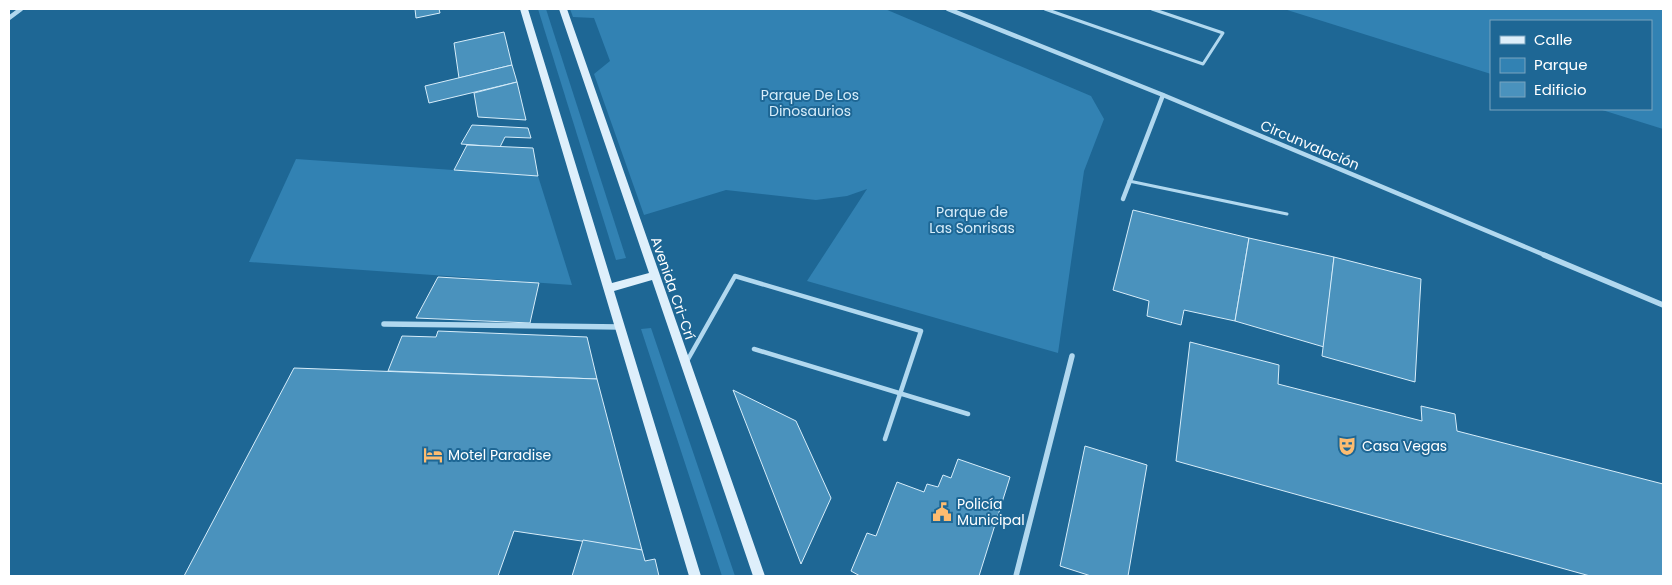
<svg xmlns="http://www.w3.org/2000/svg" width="1672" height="585" font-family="Poppins,sans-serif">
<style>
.green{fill:#3282b3}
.building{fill:#4a92bd;stroke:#d7edfa}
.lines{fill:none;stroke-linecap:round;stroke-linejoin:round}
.service-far1{stroke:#b1d8ef;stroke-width:3}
.service{stroke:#b1d8ef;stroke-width:4.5}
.minor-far1{stroke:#b1d8ef;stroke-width:4.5}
.minor{stroke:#b1d8ef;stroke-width:5.5}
.secondary{fill:#deeffb;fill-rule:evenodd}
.labels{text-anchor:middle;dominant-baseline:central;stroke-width:4;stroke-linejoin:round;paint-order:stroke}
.park-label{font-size:14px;fill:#d7edfa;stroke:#1e6795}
.street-label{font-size:14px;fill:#fff;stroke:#1e6795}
.poi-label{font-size:14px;fill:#fff;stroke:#1e6795;text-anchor:start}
</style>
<rect width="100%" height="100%" fill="#1e6795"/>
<g class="green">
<polygon points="538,9 546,9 626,258 616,260"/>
<polygon points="570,9 885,9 1091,96 1104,119 1084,171 1058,353 807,281 867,189 847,196 816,200 726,190 644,215 594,74 610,61 594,18 573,17"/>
<polygon points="1284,9 1663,9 1663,129 1599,109 1651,109 1651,21 1491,21 1491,74"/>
<polygon points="296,159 538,176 572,285 249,262"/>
<polygon points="651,328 735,576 736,576 722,576 641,329"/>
</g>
<g class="building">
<polygon points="415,9 439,9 440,13 416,18"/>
<polygon points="504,32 512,65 459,78 454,43"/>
<polygon points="512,65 517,82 429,103 425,86"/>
<polygon points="517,82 526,120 478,117 474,93"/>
<polygon points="472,125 528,128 531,138 505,137 500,147 461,144"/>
<polygon points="467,145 533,148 538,176 454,170"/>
<polygon points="1133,210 1249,238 1235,321 1184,310 1181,325 1147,316 1149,301 1113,290"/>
<polygon points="1249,238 1334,257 1324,347 1235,321"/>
<polygon points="1334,257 1421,279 1415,382 1322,356"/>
<polygon points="438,277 539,283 530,323 416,318"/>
<polygon points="438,331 587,337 597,379 388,371 402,336 436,337"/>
<polygon points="1190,342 1279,365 1278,384 1422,421 1421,406 1455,414 1457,431 1663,484 1663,576 1590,576 1176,461"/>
<polygon points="294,368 597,379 642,550 514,531 498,576 184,576"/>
<polygon points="733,390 796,421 831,498 801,564"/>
<polygon points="1085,446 1147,465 1128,576 1091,576 1060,566"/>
<polygon points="958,459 1010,477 979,576 860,576 851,571 867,533 876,536 897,482 924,492 927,484 938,487 943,475 951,478"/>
<polygon points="583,540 642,550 645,561 655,559 659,576 572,576"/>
</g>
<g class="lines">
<g class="service-far1">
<polyline points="1045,9 1203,64 1223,33 1152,9"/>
<polyline points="1129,181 1287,214"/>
</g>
<g class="service">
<polyline points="754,349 968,414"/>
<polyline points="687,361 735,276 921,331 885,439"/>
</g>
<g class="minor-far1">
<polyline points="948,9 1163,95 1547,256"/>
<polyline points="9,18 21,9"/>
<polyline points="1123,199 1163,95"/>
</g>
<g class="minor">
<polyline points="1544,255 1663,305"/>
<polyline points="384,324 620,327"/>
<polyline points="1016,576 1072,356"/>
</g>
<polygon class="secondary" points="520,9 528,9 612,283 649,273 559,9 567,9 765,576 753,576 652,280 614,291 701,576 689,576"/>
</g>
<defs>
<g id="theatre-bare" transform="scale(1.5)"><path d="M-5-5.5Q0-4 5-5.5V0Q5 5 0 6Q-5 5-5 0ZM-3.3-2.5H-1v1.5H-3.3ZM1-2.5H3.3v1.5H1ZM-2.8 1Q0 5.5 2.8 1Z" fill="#fdbc70" stroke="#1e6795" stroke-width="2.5" paint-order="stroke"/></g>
<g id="hotel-bare" transform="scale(1.5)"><path d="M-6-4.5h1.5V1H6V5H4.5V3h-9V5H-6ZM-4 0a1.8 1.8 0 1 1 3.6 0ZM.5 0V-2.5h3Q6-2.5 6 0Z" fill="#fdbc70" stroke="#1e6795" stroke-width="2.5" paint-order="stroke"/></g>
<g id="civic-bare" transform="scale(1.5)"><path d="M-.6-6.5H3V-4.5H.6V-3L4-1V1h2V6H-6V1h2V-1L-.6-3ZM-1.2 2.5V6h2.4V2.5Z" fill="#fdbc70" stroke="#1e6795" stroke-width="2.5" paint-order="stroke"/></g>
</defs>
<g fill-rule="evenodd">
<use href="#theatre-bare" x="1347" y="446"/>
<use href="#hotel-bare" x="433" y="455"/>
<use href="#civic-bare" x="942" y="512"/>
</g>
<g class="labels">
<g class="park-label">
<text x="810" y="95">Parque De Los<tspan x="810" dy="16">Dinosaurios</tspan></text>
<text x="972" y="212">Parque de<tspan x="972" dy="16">Las Sonrisas</tspan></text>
</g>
<g class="street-label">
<text transform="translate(1310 145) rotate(23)">Circunvalación</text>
<text transform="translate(673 288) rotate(71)">Avenida Cri-Crí</text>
</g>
<g class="poi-label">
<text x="1362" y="446">Casa Vegas</text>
<text x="448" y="455">Motel Paradise</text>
<text x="957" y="504">Policía<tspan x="957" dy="16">Municipal</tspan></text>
</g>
</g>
<rect width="1672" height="585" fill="none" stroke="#ffffff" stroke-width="20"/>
<rect x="1490" y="20" width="162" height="90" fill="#1e6795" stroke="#78a4bf"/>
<rect x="1500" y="36" width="25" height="8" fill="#deeffb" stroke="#78a4bf"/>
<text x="1534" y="45" font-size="15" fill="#ffffff">Calle</text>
<rect x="1500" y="58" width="25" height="15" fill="#3282b3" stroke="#78a4bf"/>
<text x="1534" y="70" font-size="15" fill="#ffffff">Parque</text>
<rect x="1500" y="82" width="25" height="15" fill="#4a92bd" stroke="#78a4bf"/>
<text x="1534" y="95" font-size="15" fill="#ffffff">Edificio</text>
</svg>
